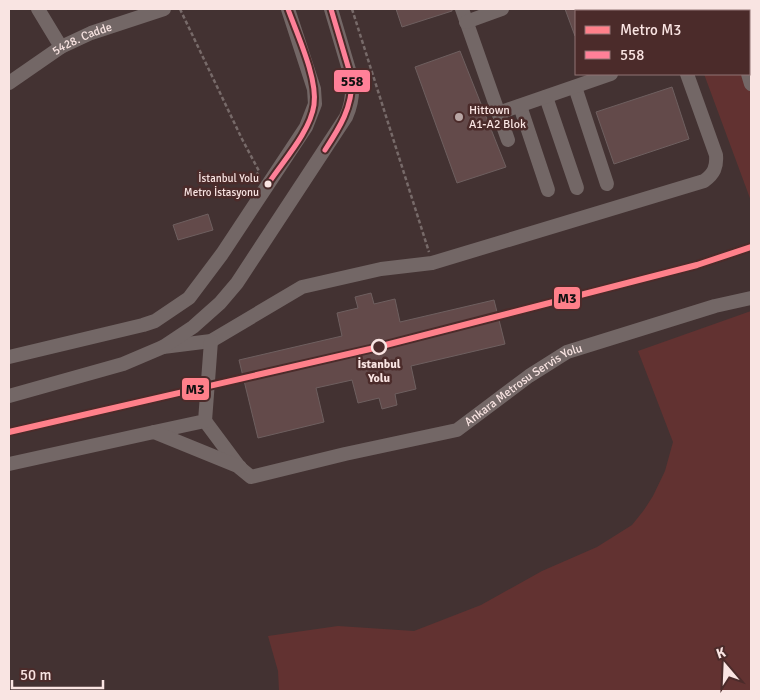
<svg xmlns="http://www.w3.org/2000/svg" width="760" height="700" font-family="Signika,sans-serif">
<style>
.green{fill:#623231}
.building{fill:#634a4a;stroke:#6e5f5f}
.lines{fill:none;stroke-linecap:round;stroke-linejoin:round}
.path{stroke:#776a69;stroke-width:2.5;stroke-dasharray:4 2.5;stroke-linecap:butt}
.minor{stroke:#736766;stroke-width:14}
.bus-1-casing{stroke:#4b2b2a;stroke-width:9}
.bus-1{stroke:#ff8098;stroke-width:5}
.metro-1-casing{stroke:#4b2b2a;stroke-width:10}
.metro-1{stroke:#ff808a;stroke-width:6}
.poi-dot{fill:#b9a6a4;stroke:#4b2b2a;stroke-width:2}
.bus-dot{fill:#f9e4e2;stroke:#4b2b2a;stroke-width:2}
.stop-dot{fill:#4b2b2a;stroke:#f9e4e2;stroke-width:2.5}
.labels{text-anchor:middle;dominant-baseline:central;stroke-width:5;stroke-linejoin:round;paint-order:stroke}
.bus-label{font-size:11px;fill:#f9e4e2;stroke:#4b2b2a;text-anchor:end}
.street-label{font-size:12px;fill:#f9e4e2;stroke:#4b2b2a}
.poi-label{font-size:12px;fill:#f9e4e2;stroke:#4b2b2a;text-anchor:start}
.stop-label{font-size:12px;font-weight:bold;fill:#f9e4e2;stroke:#4b2b2a}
.line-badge{stroke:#4b2b2a;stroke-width:2}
.pale-badge-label{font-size:14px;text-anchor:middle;font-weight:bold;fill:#111}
</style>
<rect width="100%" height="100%" fill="#433232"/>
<g class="green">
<polygon points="679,9 751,9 751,201 704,74 749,74 749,11 680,11"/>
<polygon points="751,311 751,691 279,691 278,671 268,636 338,626 414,631 481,605 542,571 597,547 632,525 644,510 653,496 665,471 673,442 638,351"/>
</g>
<g class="building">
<polygon points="396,9 452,9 452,11 402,27"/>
<polygon points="565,9 576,9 576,36 575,36"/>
<polygon points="460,51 506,167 457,183 415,67"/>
<polygon points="672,87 689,139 614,164 596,112"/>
<polygon points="208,214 213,230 178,240 173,225"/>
<polygon points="371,293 374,304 395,299 400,322 494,300 505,344 411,366 416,389 395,394 397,405 382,409 379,398 358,403 352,380 316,388 324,422 258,438 239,360 342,336 337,313 358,308 355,297"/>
</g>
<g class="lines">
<g class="path">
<polyline points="180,9 242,139 259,171 256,176"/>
<polyline points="352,9 429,252"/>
</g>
<g class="minor">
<polyline points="38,9 61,47"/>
<polyline points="462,9 508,140"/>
<polyline points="640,9 641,11"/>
<polyline points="664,9 665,11"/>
<polyline points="730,9 730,11"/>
<polyline points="466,22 502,9"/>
<polyline points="748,74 751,84"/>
<path id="s1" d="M 9,83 L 61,47 L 91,33 L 164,9"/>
<polyline points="575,87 607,184"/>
<polyline points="546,97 577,188"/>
<polyline points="520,106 548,190"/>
<polyline points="498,113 611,74"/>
<path d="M 163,347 L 211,341 L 302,287 L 381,269 L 432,263 L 704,181 C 714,174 717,167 716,155 L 687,74"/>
<polyline points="9,357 143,325 155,321 189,298 222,254 306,127 315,104 314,89 288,9"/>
<path d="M 9,396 L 123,364 L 163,347 L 193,327 L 220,303 L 237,283 L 346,117 C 352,104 353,93 352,80 L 331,9"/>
<path id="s2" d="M 205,421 L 240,468 L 251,477 L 345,454 L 457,430 L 529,376 L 567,352 L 715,306 L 751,298"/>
<polyline points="154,432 205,421 211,341"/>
<polyline points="9,464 154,432 240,467"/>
</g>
<g class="bus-1-casing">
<g id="bus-1">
<path d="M 325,150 C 340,127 352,108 352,80 L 331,9"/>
<path d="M 268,184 C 283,161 310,132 314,105 C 318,79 297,34 288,9"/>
</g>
</g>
<use href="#bus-1" class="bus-1"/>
<g class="metro-1-casing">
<polyline id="metro-1" points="9,432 370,349 697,265 751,247"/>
</g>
<use href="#metro-1" class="metro-1"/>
</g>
<circle class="poi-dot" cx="459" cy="117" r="5"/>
<circle class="bus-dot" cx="268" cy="184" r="4.5"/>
<circle class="stop-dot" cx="379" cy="347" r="7"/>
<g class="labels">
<g class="bus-label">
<text x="259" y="178">İstanbul Yolu<tspan x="259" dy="14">Metro İstasyonu</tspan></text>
</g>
<g class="street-label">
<text stroke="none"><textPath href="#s1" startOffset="86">5428. Cadde</textPath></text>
<text stroke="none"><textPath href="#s2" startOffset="365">Ankara Metrosu Servis Yolu</textPath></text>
</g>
<g class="poi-label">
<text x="469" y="110">Hittown<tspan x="469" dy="14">A1-A2 Blok</tspan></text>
</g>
<g class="stop-label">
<text x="379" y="364">İstanbul<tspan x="379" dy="14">Yolu</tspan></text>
</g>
</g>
<g class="line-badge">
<rect x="333" y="69" width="38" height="24" rx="5" fill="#ff8098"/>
<rect x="553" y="286" width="28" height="24" rx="5" fill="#ff808a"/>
<rect x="181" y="377" width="29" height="24" rx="5" fill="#ff808a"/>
</g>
<g class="pale-badge-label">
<text x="352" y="86">558</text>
<text x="567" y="303">M3</text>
<text x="195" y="394">M3</text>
</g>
<rect width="760" height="700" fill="none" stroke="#f9e4e2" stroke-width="20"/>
<rect x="575" y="10" width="175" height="65" fill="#4b2b2a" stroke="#917574"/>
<rect x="585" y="26" width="25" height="8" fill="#ff808a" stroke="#917574"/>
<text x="620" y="35" font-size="15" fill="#f9e4e2">Metro M3</text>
<rect x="585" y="51" width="25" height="8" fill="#ff8098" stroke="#917574"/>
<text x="620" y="60" font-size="15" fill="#f9e4e2">558</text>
<g transform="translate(725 665) rotate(341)" stroke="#4b2b2a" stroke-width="4" paint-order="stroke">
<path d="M0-4L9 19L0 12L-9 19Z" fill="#f9e4e2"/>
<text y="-8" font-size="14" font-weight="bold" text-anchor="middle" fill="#f9e4e2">K</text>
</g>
<path d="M12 680v8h91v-8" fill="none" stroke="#f9e4e2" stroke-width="2.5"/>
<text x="20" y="680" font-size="15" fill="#f9e4e2" stroke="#4b2b2a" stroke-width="4" paint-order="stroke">50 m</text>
</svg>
